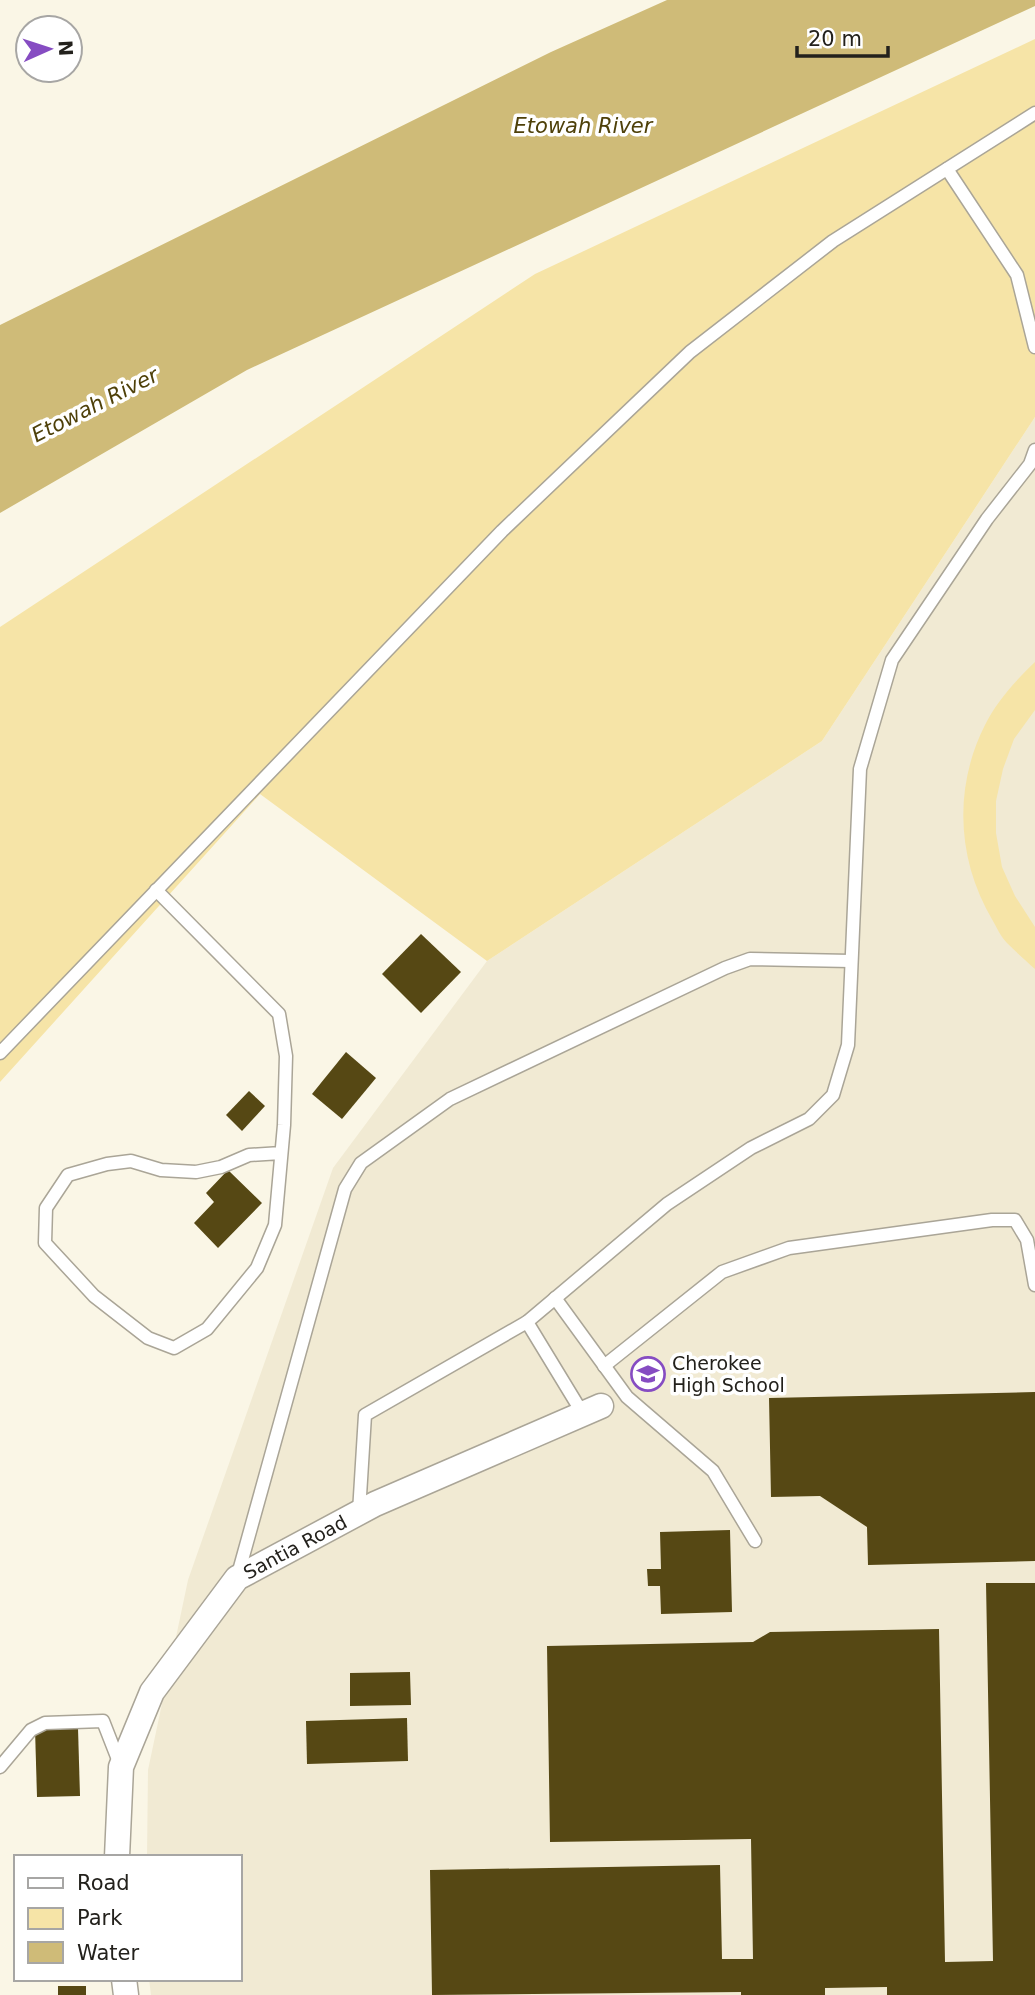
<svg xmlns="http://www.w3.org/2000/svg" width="1035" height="1995" font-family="'DejaVu Sans',sans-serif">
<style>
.built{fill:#f1ead3}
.green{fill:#f6e4a7}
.water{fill:#cfbb78}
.building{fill:#564814}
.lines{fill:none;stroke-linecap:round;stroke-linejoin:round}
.service-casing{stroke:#aaa597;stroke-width:15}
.minor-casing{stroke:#aaa597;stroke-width:27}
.service{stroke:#fff;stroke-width:12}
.minor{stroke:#fff;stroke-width:24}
.labels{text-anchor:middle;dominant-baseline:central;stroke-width:7;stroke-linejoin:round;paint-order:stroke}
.poi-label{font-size:19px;fill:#23211c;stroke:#fff;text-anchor:start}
.street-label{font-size:19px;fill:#23211c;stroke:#fff}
.water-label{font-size:21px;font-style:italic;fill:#4e4009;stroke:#fff}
</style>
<rect width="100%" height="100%" fill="#faf6e6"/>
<polygon class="built" points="1035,417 1035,1995 151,1995 149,1979 240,1979 240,1857 147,1857 148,1770 188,1580 333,1168 487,961 822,741"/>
<g class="green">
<polygon points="1035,39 1035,417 822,741 487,961 260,794 0,1082 0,627 535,274"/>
<path d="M 1035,662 L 1035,710 L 1014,739 L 1003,769 L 996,801 L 996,833 L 1002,867 L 1015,896 L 1035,927 L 1035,969 C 1026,961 1016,952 1007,943 C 1001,937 997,928 993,921 C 957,861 953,788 985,725 C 996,702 1017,679 1035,662 Z"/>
</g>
<polygon class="water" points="667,0 1035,0 1035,6 247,370 0,513 0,325 551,52"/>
<g class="building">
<polygon points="421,934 461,972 421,1013 382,974"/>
<polygon points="346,1052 376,1078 342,1119 312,1094"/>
<polygon points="249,1091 265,1106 242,1131 226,1115"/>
<polygon points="228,1170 262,1203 218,1248 194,1223 214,1202 206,1193"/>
<polygon points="1035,1392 1035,1561 868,1565 867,1527 820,1496 771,1497 769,1398"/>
<polygon points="730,1530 732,1612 661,1614 660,1586 648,1586 647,1569 661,1569 660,1532"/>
<polygon points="986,1583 1035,1583 1035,1995 887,1995 887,1987 825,1988 825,1995 741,1995 741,1992 432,1995 430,1870 720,1865 722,1959 753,1959 751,1839 550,1842 547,1646 753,1642 770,1632 939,1629 945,1962 993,1961"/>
<polygon points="410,1672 411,1705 350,1706 350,1673"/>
<polygon points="407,1718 408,1761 307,1764 306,1721"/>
<polygon points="78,1728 80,1796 37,1797 35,1729"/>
<rect x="58" y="1986" width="28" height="9"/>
</g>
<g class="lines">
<g class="service-casing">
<g id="service">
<polyline points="947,169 1017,275 1035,347"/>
<polyline points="156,890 279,1014 286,1056 284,1125 275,1225 257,1268 207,1329 174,1348 148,1338 94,1296 45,1243 46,1208 68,1175 107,1164 131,1161 161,1170 196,1172 221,1167 249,1155 281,1153"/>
<polyline points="0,1053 502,531 690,352 833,241 1035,113"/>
<polyline points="555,1298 627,1397 713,1471 755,1541"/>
<polyline points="527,1322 583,1414"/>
<polyline points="604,1366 722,1272 789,1248 992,1220 1015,1220 1027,1240 1035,1285"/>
<polyline points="359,1512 365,1415 527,1322 667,1204 751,1148 809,1119 833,1095 848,1045 860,769 892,660 987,519 1030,464 1035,450"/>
<polyline points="237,1578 345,1189 361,1163 450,1099 725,968 750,959 851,961"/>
<polyline points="0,1767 31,1730 45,1723 103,1721 121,1767"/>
</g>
</g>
<g class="minor-casing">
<g id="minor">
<polyline points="117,1857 121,1767 152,1692 237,1578 375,1504 601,1406"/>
<polyline points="124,1979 126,1995"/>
</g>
</g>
<use href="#service" class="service"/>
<use href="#minor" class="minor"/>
</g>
<defs>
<g id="school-ring" transform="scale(1.75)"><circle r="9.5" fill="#fff" stroke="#864cc2" stroke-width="1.5"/><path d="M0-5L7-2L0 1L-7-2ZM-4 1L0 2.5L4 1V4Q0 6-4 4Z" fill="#864cc2"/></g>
</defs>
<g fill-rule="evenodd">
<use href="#school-ring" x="648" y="1374"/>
</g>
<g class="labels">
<g class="poi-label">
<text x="672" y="1363">Cherokee<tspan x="672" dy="22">High School</tspan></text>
</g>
<g class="street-label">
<text transform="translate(295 1547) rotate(-28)">Santia Road</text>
</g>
<g class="water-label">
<text x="583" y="126">Etowah River</text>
<text transform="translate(95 405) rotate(-27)">Etowah River</text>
</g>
</g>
<rect x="14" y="1855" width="228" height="126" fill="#ffffff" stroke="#a7a6a4" stroke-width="2"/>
<rect x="28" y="1878" width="35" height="10" fill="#ffffff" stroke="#a7a6a4" stroke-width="2"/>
<text x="77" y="1890" font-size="21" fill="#23211c">Road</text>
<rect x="28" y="1908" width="35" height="21" fill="#f6e4a7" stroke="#a7a6a4" stroke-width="2"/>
<text x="77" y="1925" font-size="21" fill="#23211c">Park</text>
<rect x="28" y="1942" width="35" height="21" fill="#cfbb78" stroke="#a7a6a4" stroke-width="2"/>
<text x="77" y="1960" font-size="21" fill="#23211c">Water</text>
<g transform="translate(49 49) rotate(87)"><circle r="33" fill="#ffffff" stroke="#a7a6a4" stroke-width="2"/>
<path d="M0-5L12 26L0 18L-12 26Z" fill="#864cc2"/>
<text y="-10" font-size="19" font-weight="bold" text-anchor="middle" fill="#23211c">N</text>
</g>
<path d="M797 46v10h91v-10" fill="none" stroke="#23211c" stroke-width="3.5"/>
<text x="808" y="46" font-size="21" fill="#23211c" stroke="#ffffff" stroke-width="5" paint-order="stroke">20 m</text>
</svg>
